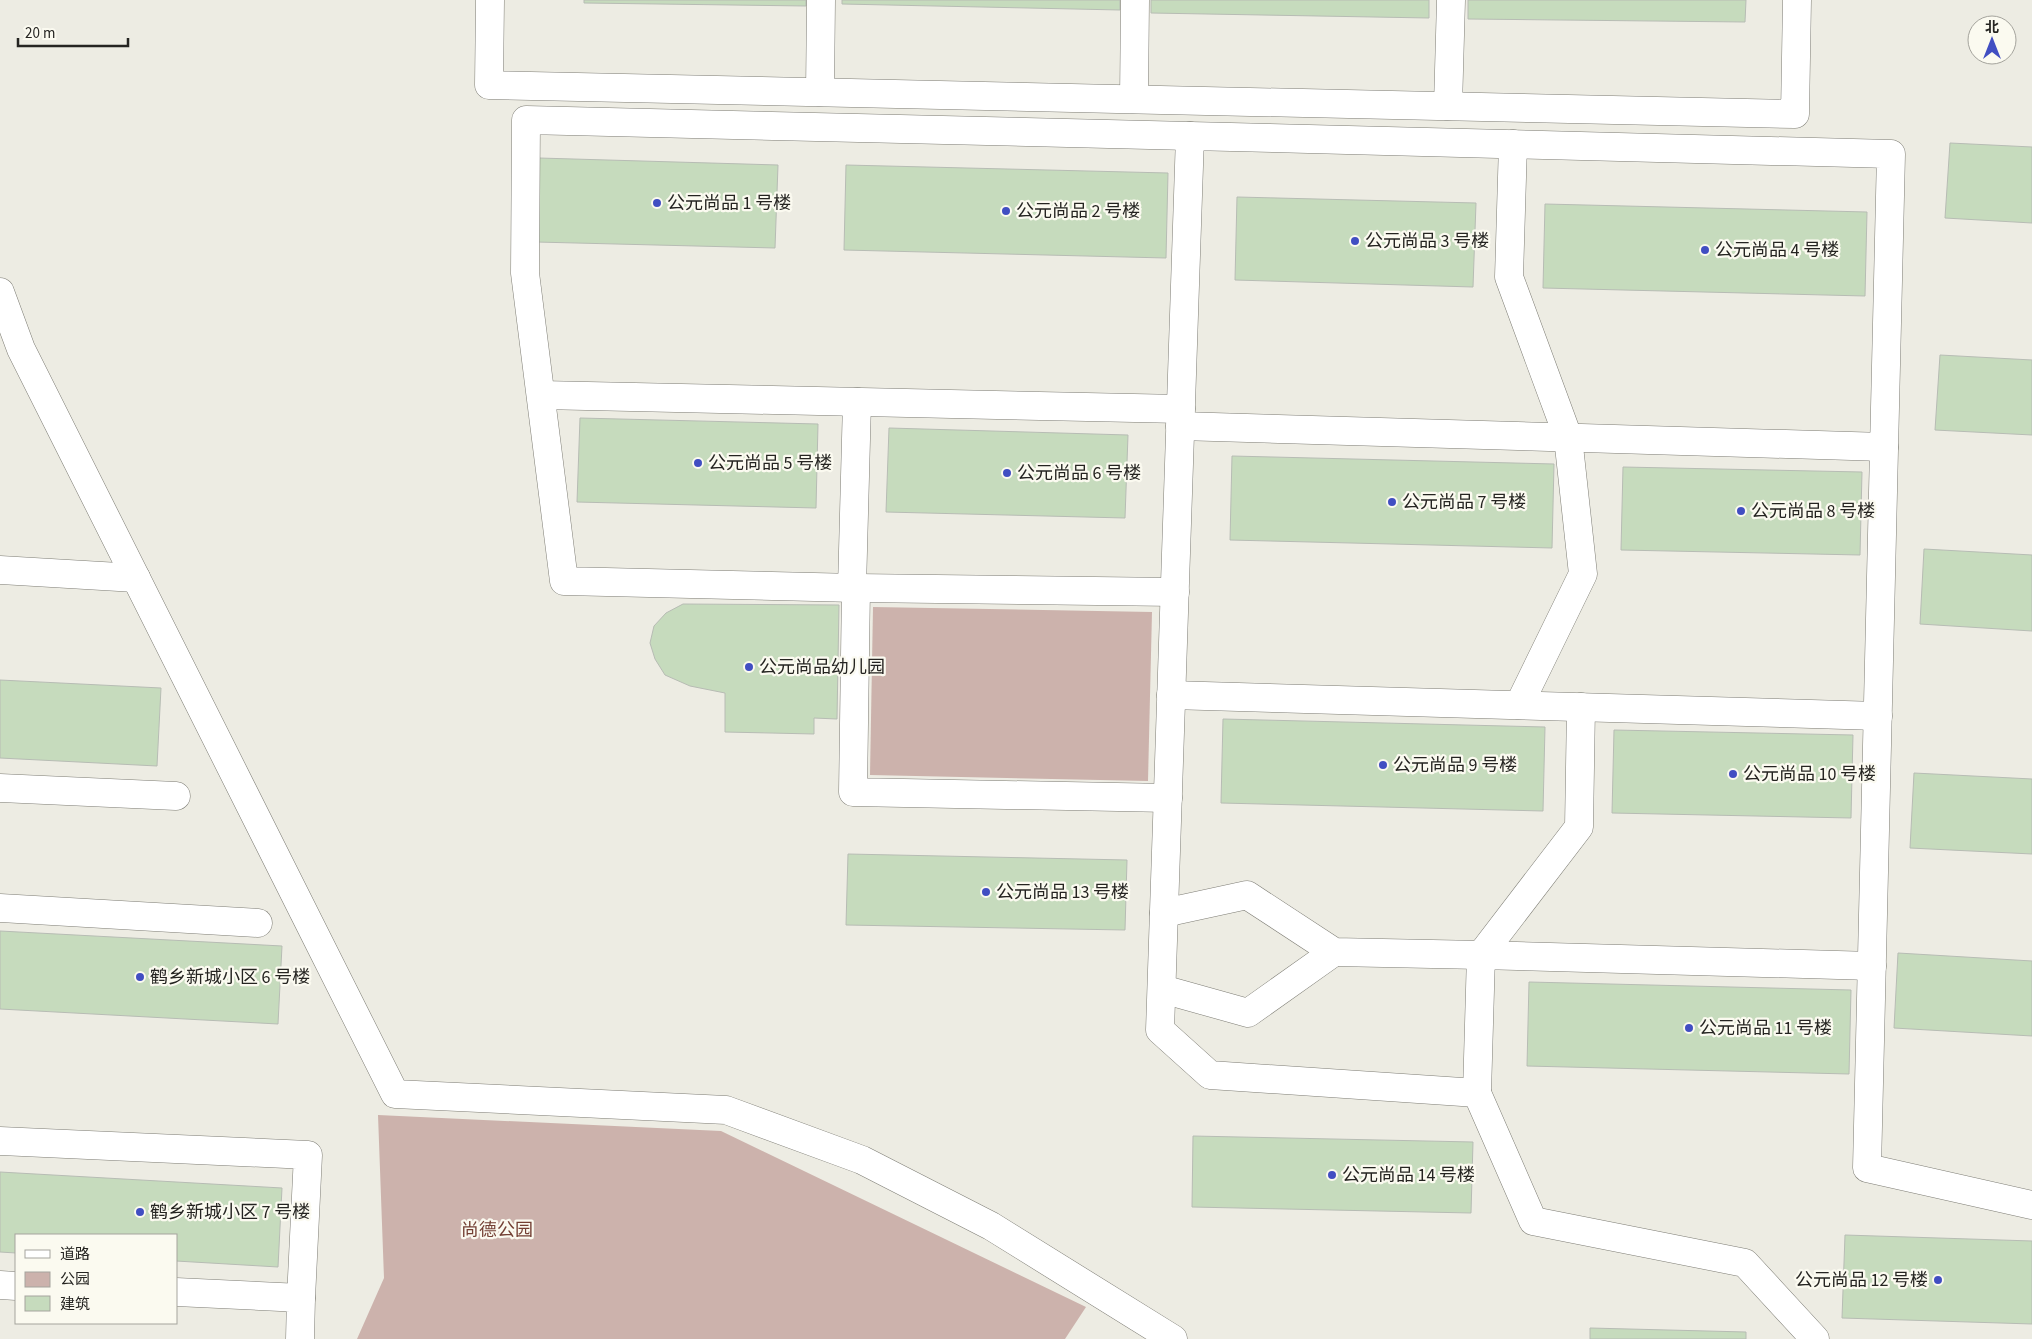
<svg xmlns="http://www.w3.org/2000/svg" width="2032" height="1339" font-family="'Source Sans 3','Noto Sans SC',sans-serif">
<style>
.green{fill:#ccb2ac}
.building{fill:#c6dbbd;stroke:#b7bcb4}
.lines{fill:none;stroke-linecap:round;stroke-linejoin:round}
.minor-casing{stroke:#7e7d75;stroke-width:29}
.minor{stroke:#fff;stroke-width:28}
.poi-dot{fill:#414ec2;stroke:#fbfaf0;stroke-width:2}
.labels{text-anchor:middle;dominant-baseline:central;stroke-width:4.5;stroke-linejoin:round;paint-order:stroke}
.poi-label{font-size:18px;fill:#252421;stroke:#fbfaf0;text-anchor:start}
.park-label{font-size:18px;fill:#733f33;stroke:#fbfaf0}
</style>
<rect width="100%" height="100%" fill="#edece3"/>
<g class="green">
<polygon points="873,607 1152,612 1148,781 870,775"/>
<polygon points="378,1115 721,1131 1086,1307 1065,1339 357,1339 384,1278"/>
</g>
<g class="building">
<polygon points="584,0 806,0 806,6 584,3"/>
<polygon points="842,0 1120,0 1120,10 842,4"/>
<polygon points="1151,0 1429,0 1429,18 1151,13"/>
<polygon points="1468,0 1746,0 1745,22 1468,19"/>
<polygon points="1950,143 2032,147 2032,223 1945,218"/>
<polygon points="539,158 778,165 775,248 536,242"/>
<polygon points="846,165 1168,173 1166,258 844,250"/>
<polygon points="1237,197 1476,203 1473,287 1235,280"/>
<polygon points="1545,204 1867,212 1865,296 1543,288"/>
<polygon points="1940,355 2032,360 2032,435 1935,430"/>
<polygon points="580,418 818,424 816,508 577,502"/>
<polygon points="889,428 1128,435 1125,518 886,512"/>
<polygon points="1232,456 1554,464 1552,548 1230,540"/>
<polygon points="1623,467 1862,472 1860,555 1621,550"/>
<polygon points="1924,549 2032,555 2032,631 1920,624"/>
<polygon points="683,604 839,605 837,719 814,718 814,734 725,732 725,693 690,686 665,675 655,659 650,643 654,626 666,613"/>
<polygon points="0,680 161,688 157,766 0,758"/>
<polygon points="1223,719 1545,727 1543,811 1221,803"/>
<polygon points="1614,730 1853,735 1851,818 1612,813"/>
<polygon points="1914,773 2032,779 2032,854 1910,848"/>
<polygon points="848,854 1127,860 1125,930 846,925"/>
<polygon points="0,931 282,946 278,1024 0,1009"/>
<polygon points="1898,953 2032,961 2032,1036 1894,1028"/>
<polygon points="1529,982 1851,990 1849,1074 1527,1066"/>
<polygon points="1193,1136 1473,1142 1471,1213 1192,1207"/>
<polygon points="0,1172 282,1188 278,1267 176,1261 176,1235 16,1235 16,1253 0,1252"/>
<polygon points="1845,1235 2032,1241 2032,1324 1842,1318"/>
<polygon points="1590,1328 1746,1332 1746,1339 1590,1339"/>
</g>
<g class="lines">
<g class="minor-casing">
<g id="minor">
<polyline points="490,0 489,85 1795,114 1797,0"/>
<polyline points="820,92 821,0"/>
<polyline points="1134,99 1135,0"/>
<polyline points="1448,106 1451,0"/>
<polyline points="1513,144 1509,277 1568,437 1583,574 1519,705"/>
<polyline points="0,292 21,349 395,1094 726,1110 862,1160 991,1226 1173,1339"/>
<polyline points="541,395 1181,409"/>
<polyline points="1180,426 1884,447"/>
<polyline points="0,570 136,578"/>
<polyline points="852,588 857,402"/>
<polyline points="856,588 564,581 525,273 526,120 1190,136"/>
<polyline points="1171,695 1878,716"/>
<polyline points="0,788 176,796"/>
<polyline points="1168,798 853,792 856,588 1175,592"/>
<polyline points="0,908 258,923"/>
<polyline points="1164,913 1247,895 1334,952 1481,955 1579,827 1581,707"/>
<polyline points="1162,989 1248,1013 1334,952"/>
<polyline points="1477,1093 1481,955 1872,966"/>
<polyline points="0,1141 308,1155 301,1298"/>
<polyline points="0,1285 16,1286"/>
<polyline points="176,1292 301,1298 300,1339"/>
<polyline points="1815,1339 1745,1263 1533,1221 1477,1093 1210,1075 1160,1030 1190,136 1891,154 1867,1168 2032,1205"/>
</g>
</g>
<use href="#minor" class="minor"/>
</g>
<g class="poi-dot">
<circle cx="657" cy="203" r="5"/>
<circle cx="1006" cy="211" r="5"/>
<circle cx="1355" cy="241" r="5"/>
<circle cx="1705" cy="250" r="5"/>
<circle cx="698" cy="463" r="5"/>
<circle cx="1007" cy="473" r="5"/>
<circle cx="1392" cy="502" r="5"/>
<circle cx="1741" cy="511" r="5"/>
<circle cx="749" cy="667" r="5"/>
<circle cx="1383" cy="765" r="5"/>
<circle cx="1733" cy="774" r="5"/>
<circle cx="986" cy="892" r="5"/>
<circle cx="140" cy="977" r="5"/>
<circle cx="1689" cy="1028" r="5"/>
<circle cx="1332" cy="1175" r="5"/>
<circle cx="140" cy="1212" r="5"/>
<circle cx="1938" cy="1280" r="5"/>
</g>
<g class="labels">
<g class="poi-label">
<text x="667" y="203">公元尚品 1 号楼</text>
<text x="1016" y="211">公元尚品 2 号楼</text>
<text x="1365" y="241">公元尚品 3 号楼</text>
<text x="1715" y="250">公元尚品 4 号楼</text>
<text x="708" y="463">公元尚品 5 号楼</text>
<text x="1017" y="473">公元尚品 6 号楼</text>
<text x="1402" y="502">公元尚品 7 号楼</text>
<text x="1751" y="511">公元尚品 8 号楼</text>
<text x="759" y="667">公元尚品幼儿园</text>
<text x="1393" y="765">公元尚品 9 号楼</text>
<text x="1743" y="774">公元尚品 10 号楼</text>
<text x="996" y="892">公元尚品 13 号楼</text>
<text x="150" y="977">鹤乡新城小区 6 号楼</text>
<text x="1699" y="1028">公元尚品 11 号楼</text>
<text x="1342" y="1175">公元尚品 14 号楼</text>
<text x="150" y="1212">鹤乡新城小区 7 号楼</text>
<text x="1928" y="1280" text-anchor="end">公元尚品 12 号楼</text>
</g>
<g class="park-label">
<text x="497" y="1230">尚德公园</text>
</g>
</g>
<rect x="15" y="1234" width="162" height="90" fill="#fbfaf0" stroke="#a5a49d"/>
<rect x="25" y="1250" width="25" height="8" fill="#ffffff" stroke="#a5a49d"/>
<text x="60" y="1259" font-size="15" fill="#252421">道路</text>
<rect x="25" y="1272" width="25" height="15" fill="#ccb2ac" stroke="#a5a49d"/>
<text x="60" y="1284" font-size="15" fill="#252421">公园</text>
<rect x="25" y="1296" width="25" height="15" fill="#c6dbbd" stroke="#a5a49d"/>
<text x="60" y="1309" font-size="15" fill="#252421">建筑</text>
<g transform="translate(1992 40)"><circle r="24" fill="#fbfaf0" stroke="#a5a49d"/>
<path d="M0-4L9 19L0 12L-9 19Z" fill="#414ec2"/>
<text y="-8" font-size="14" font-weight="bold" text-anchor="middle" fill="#252421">北</text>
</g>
<path d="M18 38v8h110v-8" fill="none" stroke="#252421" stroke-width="2.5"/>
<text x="25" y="38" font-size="15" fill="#252421" stroke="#fbfaf0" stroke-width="4" paint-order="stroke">20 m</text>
</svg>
